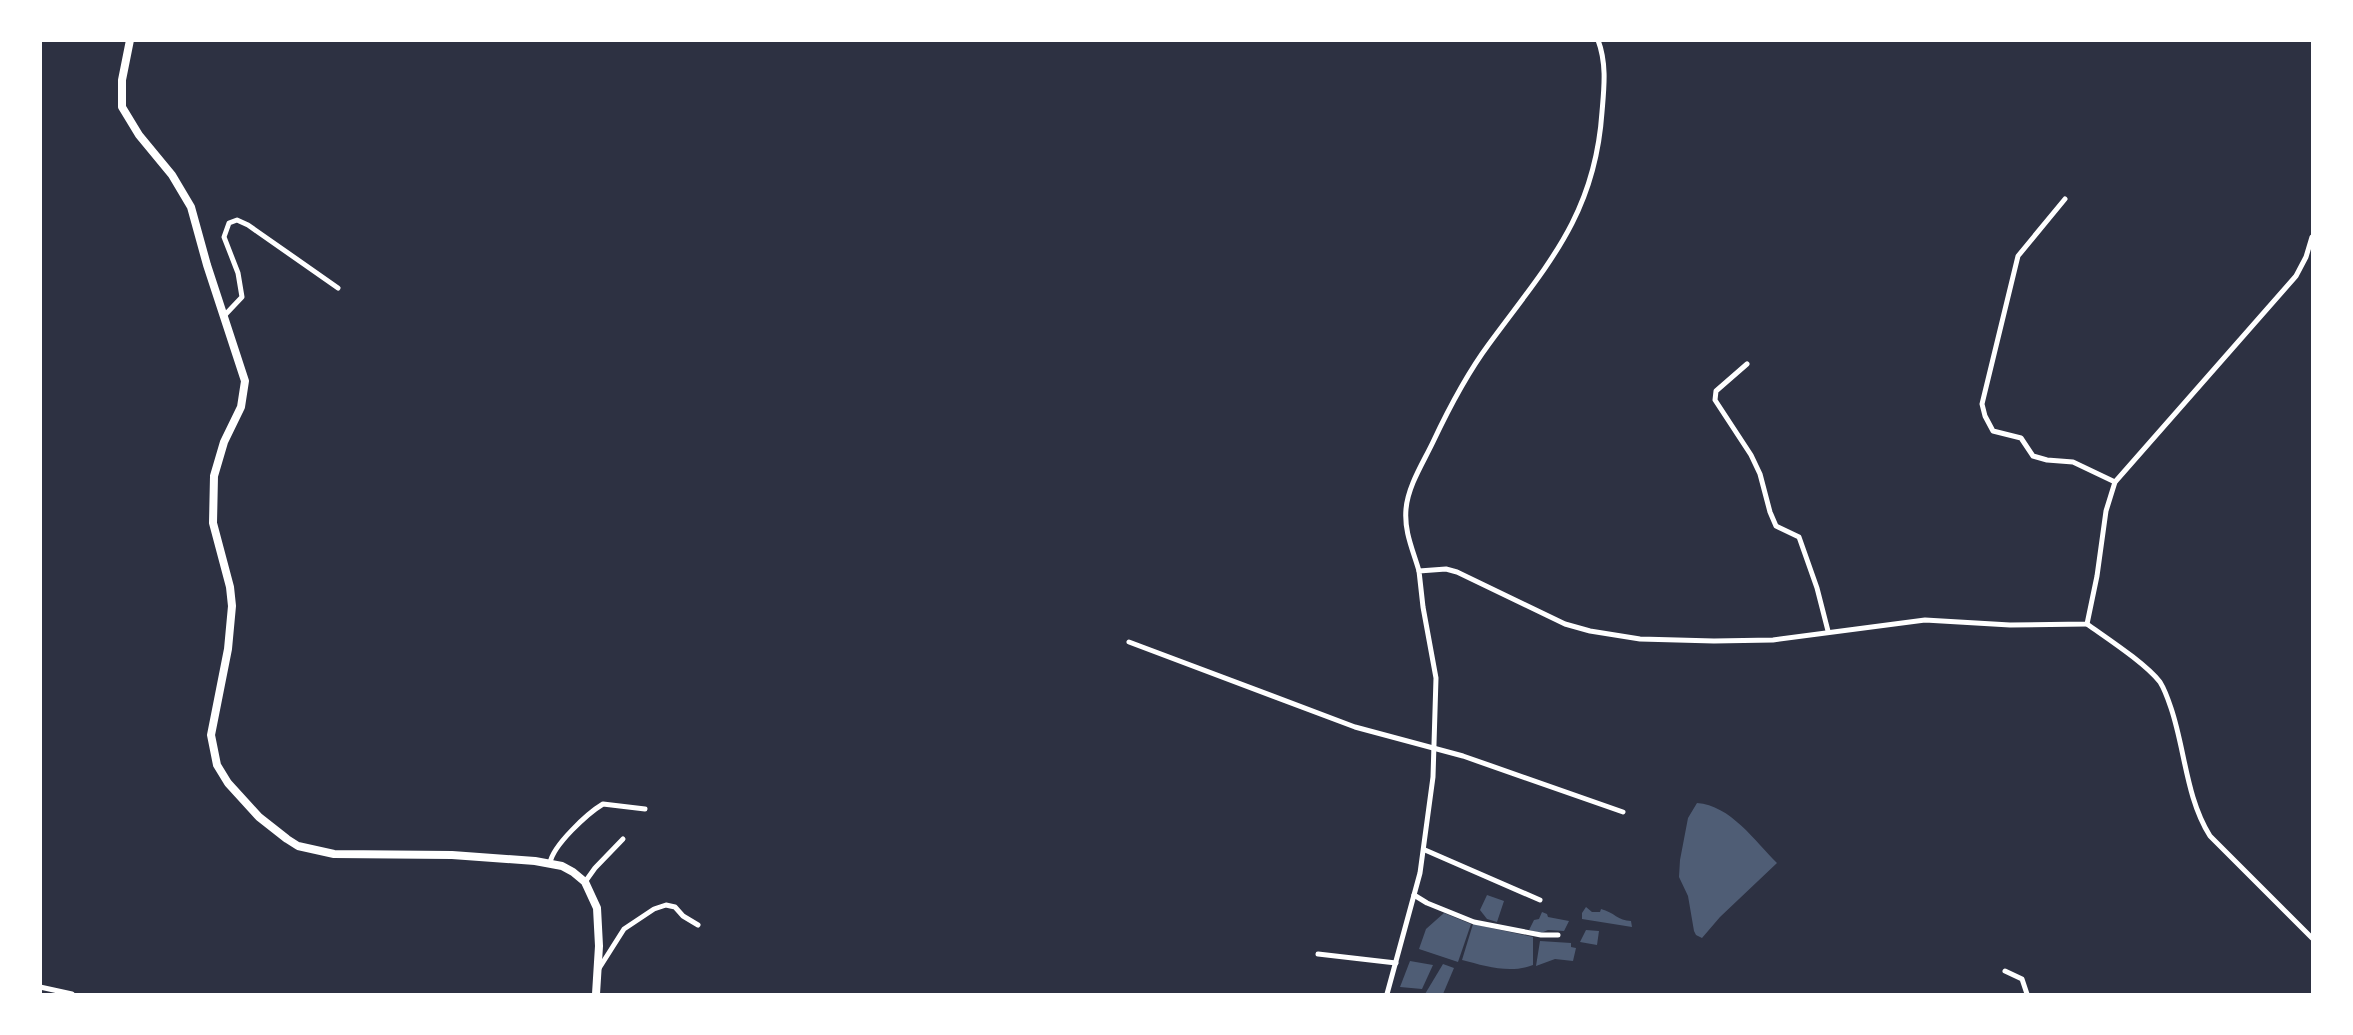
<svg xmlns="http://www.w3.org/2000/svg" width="2353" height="1035" font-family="'IBM Plex Serif',serif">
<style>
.water{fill:#4f5d75}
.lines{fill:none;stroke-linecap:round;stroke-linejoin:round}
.minor{stroke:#fff;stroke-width:5}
.secondary{stroke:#fff;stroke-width:8}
</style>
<rect width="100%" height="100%" fill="#2d3142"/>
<g class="water">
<path d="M 1697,803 C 1730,805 1755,841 1777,863 L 1720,917 L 1702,938 L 1696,935 L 1694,931 L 1688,896 L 1679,877 L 1680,860 L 1688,818 Z"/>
<polygon points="1487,895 1504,901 1497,922 1487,919 1480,910"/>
<path d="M 1586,907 L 1592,912 L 1600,912 L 1601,909 C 1614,912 1618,921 1631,921 L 1632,927 L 1582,919 L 1582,913 Z"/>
<polygon points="1542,912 1547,914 1548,917 1569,921 1564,931 1548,930 1541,933 1529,930 1534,920 1539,919"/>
<polygon points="1444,913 1471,924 1458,962 1419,949 1426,929"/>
<path d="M 1473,924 L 1533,937 L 1533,965 C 1510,974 1485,966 1462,960 Z"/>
<polygon points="1586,930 1599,931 1597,945 1580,942"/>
<polygon points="1540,941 1571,943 1571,947 1576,948 1573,961 1555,959 1536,966"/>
<polygon points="1410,961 1433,965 1422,989 1400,987"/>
<polygon points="1443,964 1454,968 1443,994 1425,994"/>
</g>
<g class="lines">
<g class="minor">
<polyline points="2065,199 2018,256 1982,404 1985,416 1993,431 2021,438 2033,456 2047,460 2073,462 2115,482"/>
<polyline points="224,316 242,297 238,273 224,237 229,223 237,220 248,225 338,288"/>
<polyline points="1747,364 1716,391 1715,400 1751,455 1760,474 1770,512 1776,526 1799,537 1817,588 1828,631"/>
<path d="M 1419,571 C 1413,550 1404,532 1406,509 C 1408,486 1423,463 1433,442 C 1449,408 1466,375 1489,344 C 1547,265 1595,215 1602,112 C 1604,88 1607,64 1598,40"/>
<path d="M 2087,624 C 2108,639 2145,663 2160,682 C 2165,690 2168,699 2171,708 C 2185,749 2186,798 2210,836 L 2312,938"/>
<polyline points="1129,642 1355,727 1463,756 1623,812"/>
<polyline points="1425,850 1540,900"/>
<path d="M 550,863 C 553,845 588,813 603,804 L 645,809"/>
<polyline points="585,882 595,868 623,839"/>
<polyline points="1414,895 1427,903 1474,922 1541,935 1558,935"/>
<polyline points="1318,954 1396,963"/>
<polyline points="598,970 624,929 654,909 666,905 675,907 683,916 698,925"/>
<polyline points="2005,971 2022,979 2027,994"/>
<polyline points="40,987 72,994"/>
<polyline points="1387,994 1420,873 1433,777 1436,678 1423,607 1419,571 1446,569 1457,572 1565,624 1590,631 1640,639 1714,641 1773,640 1925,620 2010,625 2087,624 2097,576 2106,511 2115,482 2296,276 2306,257 2312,237"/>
</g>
<polyline class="secondary" points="130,40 122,80 122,107 139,135 172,175 191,207 207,265 245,381 241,407 224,442 214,476 213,523 230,587 232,606 228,649 211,735 217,765 228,783 259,817 287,839 298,846 334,854 452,855 535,861 562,866 573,872 585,882 597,908 599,946 596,994"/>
</g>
<rect width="2353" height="1035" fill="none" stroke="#ffffff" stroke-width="84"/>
</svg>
